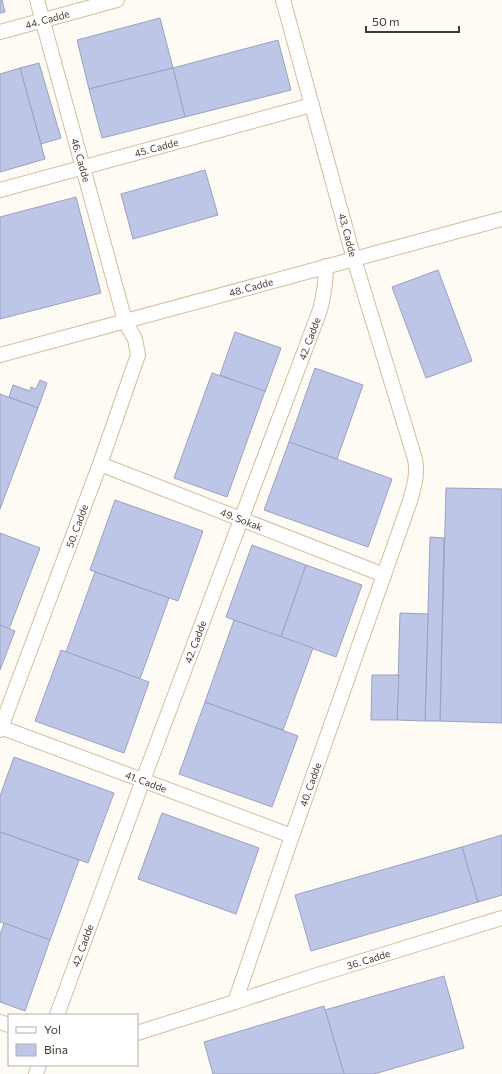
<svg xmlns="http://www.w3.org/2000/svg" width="502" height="1074" font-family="Commissioner,sans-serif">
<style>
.building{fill:#bec6e7;stroke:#9aa1c1}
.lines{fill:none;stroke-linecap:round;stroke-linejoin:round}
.minor-casing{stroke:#d2bda0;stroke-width:16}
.minor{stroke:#fff;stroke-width:14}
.labels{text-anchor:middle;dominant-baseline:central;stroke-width:3.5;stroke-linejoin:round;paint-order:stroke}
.street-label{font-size:10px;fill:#433a2e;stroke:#fff}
</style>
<rect width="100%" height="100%" fill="#fefaf4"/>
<g class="building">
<polygon points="0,0 2,0 5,12 0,13"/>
<polygon points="160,18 173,68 89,89 77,40"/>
<polygon points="278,40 291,90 185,117 173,68"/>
<polygon points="39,63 61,138 41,144 20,68"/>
<polygon points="20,68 45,159 0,172 0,74"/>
<polygon points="173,68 185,117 102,138 89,89"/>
<polygon points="205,170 218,215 133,239 121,194"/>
<polygon points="76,197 101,293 0,319 0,217"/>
<polygon points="438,270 472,361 426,378 392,287"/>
<polygon points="235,332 281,348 265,392 220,375"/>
<polygon points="315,368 363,385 337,459 289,442"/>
<polygon points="212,373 265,391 227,497 174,478"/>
<polygon points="40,380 47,383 38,408 9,397 13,385 30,391 31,387 36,389"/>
<polygon points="0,394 38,408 0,509"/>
<polygon points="289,442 392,479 368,547 264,510"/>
<polygon points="446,488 502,489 502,723 440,721"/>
<polygon points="115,500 203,531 178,601 90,570"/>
<polygon points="0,533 40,548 9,629 0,625"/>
<polygon points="430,537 444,538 440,721 425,721"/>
<polygon points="252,545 306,565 281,637 226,617"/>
<polygon points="306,565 362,585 336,657 281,637"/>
<polygon points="95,572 169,598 140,679 66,652"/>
<polygon points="400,613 428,614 425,721 397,720"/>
<polygon points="234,620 313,648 283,730 205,702"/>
<polygon points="0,625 15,631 0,670"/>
<polygon points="61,650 149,682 124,753 35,721"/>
<polygon points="372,675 399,675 397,720 371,720"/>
<polygon points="205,702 298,736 272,807 179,774"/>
<polygon points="14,757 114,793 88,863 0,832 0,796"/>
<polygon points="162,813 259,848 236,914 138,879"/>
<polygon points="0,832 79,860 50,940 0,922"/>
<polygon points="502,835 502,895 478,902 462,847"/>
<polygon points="462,847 478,902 311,951 295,895"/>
<polygon points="4,923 50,940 25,1011 0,1002 0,935"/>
<polygon points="444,976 464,1048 374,1074 344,1074 325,1010"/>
<polygon points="324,1006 344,1074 213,1074 204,1042"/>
</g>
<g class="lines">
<g class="minor-casing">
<g id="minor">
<path id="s1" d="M 0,32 L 117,0"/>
<path id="s2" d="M 0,190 L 312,105"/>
<path id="s3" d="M 0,355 L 502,219"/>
<path id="s4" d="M 100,464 L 384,575"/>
<path id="s5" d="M 0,727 L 292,836"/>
<path id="s6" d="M 0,730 L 100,464 L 138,355 L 135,339 L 125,321 L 37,0"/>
<path id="s7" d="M 235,1002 L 311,977 L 502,918"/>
<path id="s8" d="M 57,1015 L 143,780 L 320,310 C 324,295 326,282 326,266"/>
<polyline points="0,1022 9,1025"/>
<path id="s9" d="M 137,1033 L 235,1002 L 292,836 L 410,501 C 414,487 418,474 415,459 L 354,259 L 283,0"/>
<polyline points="36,1074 39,1065"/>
</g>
</g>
<use href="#minor" class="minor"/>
</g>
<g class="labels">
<g class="street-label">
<text stroke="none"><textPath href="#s1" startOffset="49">44. Cadde</textPath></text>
<text stroke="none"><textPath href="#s2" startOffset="162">45. Cadde</textPath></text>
<text transform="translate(81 160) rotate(74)">46. Cadde</text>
<text transform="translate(348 235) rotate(75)">43. Cadde</text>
<text stroke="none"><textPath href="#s3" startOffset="260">48. Cadde</textPath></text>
<text stroke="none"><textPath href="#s8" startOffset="722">42. Cadde</textPath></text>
<text stroke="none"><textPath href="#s4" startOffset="152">49. Sokak</textPath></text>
<text stroke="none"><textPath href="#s6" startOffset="218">50. Cadde</textPath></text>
<text stroke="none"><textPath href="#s8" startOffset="398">42. Cadde</textPath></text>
<text stroke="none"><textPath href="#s5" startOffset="156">41. Cadde</textPath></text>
<text stroke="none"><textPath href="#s9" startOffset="333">40. Cadde</textPath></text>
<text stroke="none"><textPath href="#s8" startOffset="74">42. Cadde</textPath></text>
<text stroke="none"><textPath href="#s7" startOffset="140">36. Cadde</textPath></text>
</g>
</g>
<rect x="8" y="1014" width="130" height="52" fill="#ffffff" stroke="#b4b0ab"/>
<rect x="16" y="1027" width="20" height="6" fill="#ffffff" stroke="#b4b0ab"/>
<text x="44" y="1034" font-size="12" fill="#433a2e">Yol</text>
<rect x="16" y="1044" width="20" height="12" fill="#bec6e7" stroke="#b4b0ab"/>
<text x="44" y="1054" font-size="12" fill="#433a2e">Bina</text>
<path d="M366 26v6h93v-6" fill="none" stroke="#433a2e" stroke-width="2"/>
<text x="372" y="26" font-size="12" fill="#433a2e" stroke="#ffffff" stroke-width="3" paint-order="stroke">50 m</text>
</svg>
